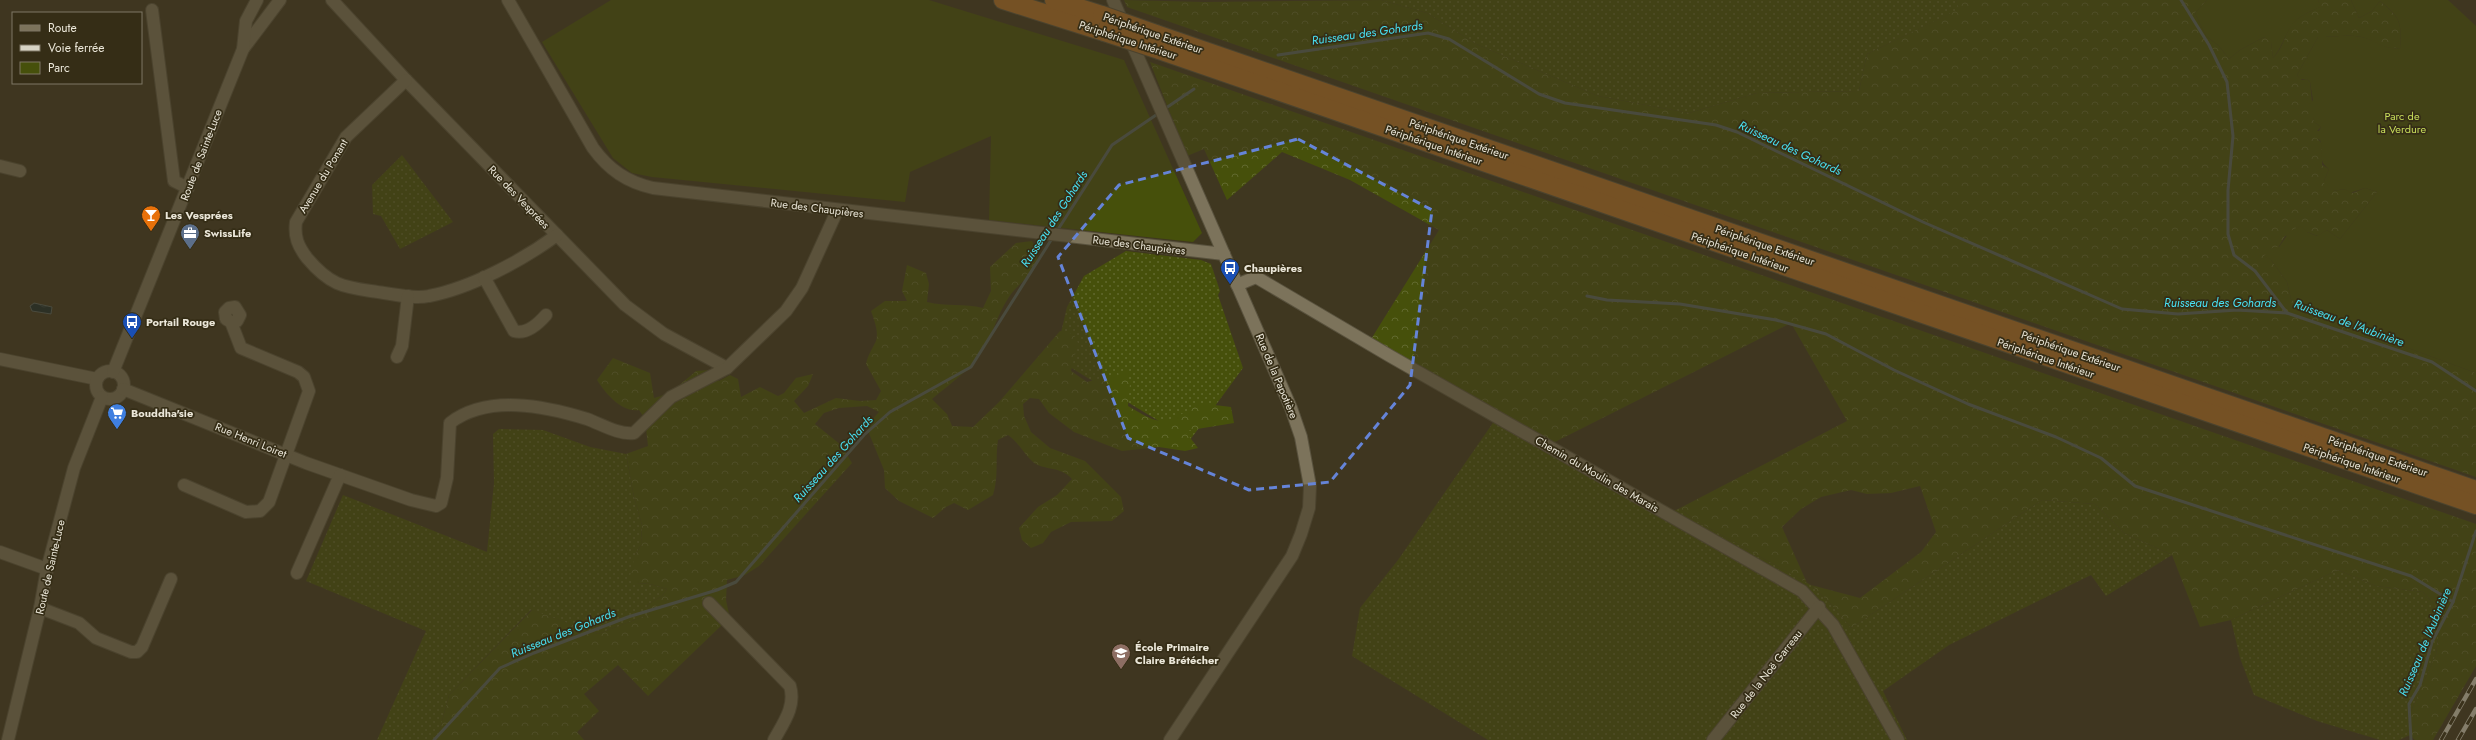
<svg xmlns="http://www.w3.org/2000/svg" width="2476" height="740" font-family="Jost,sans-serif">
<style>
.grass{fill:url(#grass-dots)}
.forest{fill:url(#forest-crowns)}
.park{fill:#46500b}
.water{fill:url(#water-waves);stroke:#566260}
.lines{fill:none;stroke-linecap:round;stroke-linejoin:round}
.stream{stroke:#566260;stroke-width:3}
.minor-casing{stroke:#59523e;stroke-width:14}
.highway-casing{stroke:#59523e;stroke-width:20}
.minor{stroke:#7c735b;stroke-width:12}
.highway{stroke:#b57129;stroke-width:18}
.rail-casing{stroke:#d7d3c4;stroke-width:4.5}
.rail{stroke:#352d16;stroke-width:3;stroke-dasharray:9;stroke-linecap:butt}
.highway-bridge-casing{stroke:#59523e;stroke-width:20;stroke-linecap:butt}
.highway-bridge{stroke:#b57129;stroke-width:18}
.marked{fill:none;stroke:#6584d8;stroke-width:3;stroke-dasharray:8 5;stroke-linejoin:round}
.labels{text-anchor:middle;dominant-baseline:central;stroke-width:3.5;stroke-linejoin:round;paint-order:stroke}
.street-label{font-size:11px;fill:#ebe7d9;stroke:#352d16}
.park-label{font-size:11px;fill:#c9df5b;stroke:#352d16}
.poi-label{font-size:11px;font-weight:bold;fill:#ebe7d9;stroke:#352d16;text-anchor:start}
.water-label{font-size:12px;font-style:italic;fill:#48e0f2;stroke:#352d16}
</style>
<defs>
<pattern id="grass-dots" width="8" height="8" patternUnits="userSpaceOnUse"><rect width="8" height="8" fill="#46500b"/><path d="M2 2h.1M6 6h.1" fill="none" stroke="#61692e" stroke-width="1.8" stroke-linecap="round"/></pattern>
<pattern id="forest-crowns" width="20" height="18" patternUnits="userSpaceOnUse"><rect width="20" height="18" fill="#46500b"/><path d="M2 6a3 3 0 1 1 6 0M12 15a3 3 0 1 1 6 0" fill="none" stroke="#61692e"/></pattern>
<pattern id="water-waves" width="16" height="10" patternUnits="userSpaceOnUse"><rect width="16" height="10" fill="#16292c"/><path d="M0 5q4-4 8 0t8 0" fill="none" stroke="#2d3e40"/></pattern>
</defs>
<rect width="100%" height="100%" fill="#3f3720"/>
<g class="grass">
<polygon points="1381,0 1956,0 1960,9 1867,54 1859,91 1757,93 1689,113 1598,96 1476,44 1427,13"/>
<polygon points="402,155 453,222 400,249 381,216 373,214 372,185"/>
<polygon points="1126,251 1201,260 1211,264 1220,291 1218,295 1243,368 1190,440 1055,358 1067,307 1084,276"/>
<polygon points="1497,417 1667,514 1680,508 1693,519 1811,585 1832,605 1851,628 2042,500 2095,504 2124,533 2172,555 2106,596 2091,575 1949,645 1883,691 1907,740 1488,740 1352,656 1360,608 1398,560"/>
<polygon points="499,429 543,430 590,447 626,454 634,497 642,525 641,545 635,555 637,583 650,584 667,589 662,596 647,605 650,614 598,634 531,610 449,695 437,740 377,740 426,631 306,581 343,495 487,552 494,483 493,434"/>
<polygon points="2338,570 2376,586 2423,592 2441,613 2436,654 2408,718 2410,735 2399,740 2380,740 2317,721 2254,695 2240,658 2231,620"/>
</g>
<g class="forest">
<path d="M 1124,0 L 1204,2 L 1381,0 L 1427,13 L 1476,44 L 1598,96 L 1689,113 L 1757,93 L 1859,91 L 1867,54 L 1959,9 L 1956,0 L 2207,0 L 2195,13 L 2206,36 L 2219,46 L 2229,59 L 2240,50 L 2264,37 L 2271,41 L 2273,58 C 2282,49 2284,38 2290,27 C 2295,18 2312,10 2320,7 L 2318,0 L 2351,0 L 2359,18 L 2372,11 L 2380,1 C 2400,18 2402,21 2400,48 C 2382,50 2377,41 2362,37 C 2348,34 2332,37 2318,37 L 2297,75 L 2302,80 L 2307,79 L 2310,82 L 2314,122 L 2321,127 L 2317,131 L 2318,139 L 2323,145 L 2322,165 L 2329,169 L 2324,181 L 2333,191 L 2345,189 L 2353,193 L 2365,188 L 2377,192 L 2340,239 L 2327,230 L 2318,236 L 2307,232 L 2285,236 L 2271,260 L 2287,282 L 2291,299 L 2305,310 L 2476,373 L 2476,477 L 1127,7 Z"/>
<polygon points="1150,62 2476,524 2476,666 2433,740 2415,740 2410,735 2408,718 2436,654 2441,613 2423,592 2376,586 2338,570 2231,620 2200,627 2172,555 2124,533 2095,504 2042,500 1851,628 1832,605 1811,585 1860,598 1921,552 1936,532 1920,486 1891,493 1867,494 1851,490 1821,497 1801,509 1782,527 1807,583 1693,519 1680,508 1847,421 1791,323 1547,446 1368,344 1439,230 1350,180 1282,152 1227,200 1204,149 1187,156"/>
<path d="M 1032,241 C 1036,248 1038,253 1037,261 C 1033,276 1019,283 1011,294 C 995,316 992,342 975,361 C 963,375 946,387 932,399 L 947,414 L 952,426 L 973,427 L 999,402 L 1060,331 L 1074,334 L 1078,343 L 1071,371 L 1087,382 L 1127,371 L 1130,384 L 1128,406 C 1163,427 1165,426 1198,403 L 1231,407 L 1234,423 L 1185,431 L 1198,448 L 1185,451 L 1159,447 L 1122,451 L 1074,432 L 1049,413 L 1039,399 L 1030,398 L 1023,404 L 1024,416 L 1031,432 L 1050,448 L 1085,461 L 1121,497 L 1124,511 L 1112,521 L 1071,522 L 1051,532 L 1043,543 L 1031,548 L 1022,540 L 1019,528 L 1038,507 L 1057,495 L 1072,479 C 1059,465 1044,471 1033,462 C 1024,454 1019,443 1008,435 L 998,440 C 995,459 999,476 993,495 L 968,510 L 954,503 L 946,507 L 933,518 L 899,501 L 885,488 L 884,470 L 866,426 L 879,412 L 867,406 L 839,408 L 824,413 L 815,424 L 841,445 L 852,463 L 759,566 L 745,575 L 727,580 L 726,600 L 729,614 L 725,622 L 648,696 L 618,665 L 584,694 L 599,711 L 577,732 L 584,740 L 437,740 L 449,695 L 532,610 L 598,634 L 650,614 L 647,605 L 662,596 L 667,589 L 650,584 L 637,583 L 630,576 L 635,555 L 641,545 L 642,525 L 634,497 L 626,454 L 648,446 L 645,419 L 639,410 C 622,413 605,393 597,380 L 613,358 L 650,373 L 654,398 C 671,394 683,382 696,371 L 709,370 L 719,381 L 730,375 L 738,379 L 741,397 L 760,387 L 778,396 L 784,393 L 796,378 L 813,374 L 808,386 L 794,401 L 804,413 L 836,398 L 860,401 L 876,400 L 881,391 L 866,364 C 868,355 871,351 875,343 C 880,334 874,320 871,311 L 885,301 L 907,301 L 902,291 L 907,265 L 926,273 L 929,284 L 927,302 C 946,307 964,303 983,308 L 991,291 L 990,267 L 1016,243 Z"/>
</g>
<g class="park">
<polygon points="611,0 929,0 1124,60 1202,233 1193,242 989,220 991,136 910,172 905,202 652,177 632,173 613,158 542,42"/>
<path d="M 2207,0 L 2318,0 L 2321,7 C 2312,10 2295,18 2290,28 C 2284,38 2281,49 2273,58 L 2271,42 L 2264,37 L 2240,50 L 2229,59 L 2219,46 L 2206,36 L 2195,13 Z"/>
<path d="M 2351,0 L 2448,0 L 2476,26 L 2476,373 L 2305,310 L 2291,299 L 2287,282 L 2271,260 L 2264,256 L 2272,248 L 2279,247 L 2290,231 L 2301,226 L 2307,232 L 2317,236 L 2327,230 L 2340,239 L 2377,192 L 2365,188 L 2350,193 L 2345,189 L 2333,191 L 2330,195 L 2325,190 L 2324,181 L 2329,169 C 2316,160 2325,151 2320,140 L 2310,135 L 2311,131 L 2319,131 L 2321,127 L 2314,122 L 2311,107 L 2309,105 L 2313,100 L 2310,82 L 2307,79 L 2300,79 L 2297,75 L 2318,37 C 2332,37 2348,34 2362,37 C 2376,40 2384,50 2400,48 C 2402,22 2400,17 2380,1 L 2372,11 L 2359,18 Z"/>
</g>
<polygon class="water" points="34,303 52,307 51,314 32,311 30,306"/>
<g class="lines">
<g class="stream">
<polyline points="2181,0 2209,45 2227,82 2233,136 2228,190 2228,234 2234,255 2255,271 2287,313 2432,362 2476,391"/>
<polyline points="1278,55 1428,33 1449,39 1539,94 1565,103 1716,125 1737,132 1923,222 2122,309 2178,314 2237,310 2287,313"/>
<polyline points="1163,110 1194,89"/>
<polyline points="1057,231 1112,145 1159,113"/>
<polyline points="1587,296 1607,300 1680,304 1776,320 1826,334 1894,370 1968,404 2056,437 2101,458 2135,486 2411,576 2453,602"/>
<polyline points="434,740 500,668 534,653 628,617 717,590 736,582 864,435 890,412 971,367 1053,237"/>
<polyline points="2411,740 2409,704 2420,685 2432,642 2453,602 2476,531"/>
</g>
<g class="minor-casing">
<g id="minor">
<polyline points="332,0 406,80 625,305 664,334 727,368"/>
<path d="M 508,0 L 593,148 C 609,170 627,182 653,188 L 1224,254"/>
<polyline points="1113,0 1291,408 1301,437 1310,486 1309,508 1301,534 1292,556 1170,740"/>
<polyline points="152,10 174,181 188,188"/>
<polyline points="243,49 280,0"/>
<path d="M 406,80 L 346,137 L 296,222 C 294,237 298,246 307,258 C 333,289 347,287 384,293 C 398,295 415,299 429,296 C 471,288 523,260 557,235"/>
<polyline points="0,166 20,171"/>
<path d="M 484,277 L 514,331 C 527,335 539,323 546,315"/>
<polyline points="1237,285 1256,277 1390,356 1802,591 1833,625 1898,740"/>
<polyline points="397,357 402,346 408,296"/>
<polyline points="0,359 97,379"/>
<circle cx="110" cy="385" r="14"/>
<polyline points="113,372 243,49 246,21 257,0"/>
<path d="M 123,389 L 306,463 L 411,500 L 436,506 L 441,503 L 447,478 L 450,423 C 488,394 545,406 587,419 C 601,424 619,435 634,433 L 671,397 L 727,368 L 786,311 L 802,288 L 837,211"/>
<polyline points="184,485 246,512 260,511 269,502 309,391 304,377 298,372 241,348 231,322 226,319 225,312 229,308 235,307 240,315 237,321 231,322"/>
<polyline points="0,552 47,569"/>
<polyline points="297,573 340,475"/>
<path d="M 709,603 L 790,686 C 796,706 784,722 774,740"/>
<polyline points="40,608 79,623 96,638 131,652 137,652 142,647 171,579"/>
<polyline points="8,740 40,608 47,569 74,468 102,397"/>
<polyline points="1713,740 1819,607"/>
</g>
</g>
<g class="highway-casing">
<g id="highway">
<polyline points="1003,0 1104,32"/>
<polyline points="1054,0 1102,15"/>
<polyline points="1156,34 2476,490"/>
<polyline points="1159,50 2476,505"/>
</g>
</g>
<use href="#minor" class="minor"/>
<use href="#highway" class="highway"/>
<g class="rail-casing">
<g id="rail">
<polyline points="2441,740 2476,679"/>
<polyline points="2458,740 2476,709"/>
</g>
</g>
<use href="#rail" class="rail"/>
<g class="highway-bridge-casing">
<g id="highway-bridge">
<polyline points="1102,15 1156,34"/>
<polyline points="1104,32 1159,50"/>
</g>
</g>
<use href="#highway-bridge" class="highway-bridge"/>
</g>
<path d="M0 0H2476V740H0ZM 1298,139 L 1432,210 L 1410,385 L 1330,482 L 1249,490 L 1128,438 L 1058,257 L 1119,185 Z" fill="#3f3720" fill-opacity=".55" fill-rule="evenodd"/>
<path class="marked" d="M 1298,139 L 1432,210 L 1410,385 L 1330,482 L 1249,490 L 1128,438 L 1058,257 L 1119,185 Z"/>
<defs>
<g id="bar-pin" transform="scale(1)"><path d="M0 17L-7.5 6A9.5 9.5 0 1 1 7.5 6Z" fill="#e8710a" stroke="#352d16"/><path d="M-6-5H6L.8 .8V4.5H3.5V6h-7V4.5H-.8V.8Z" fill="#fff"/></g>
<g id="office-pin" transform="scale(1)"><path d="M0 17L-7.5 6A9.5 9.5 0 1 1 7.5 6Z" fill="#5c6f8a" stroke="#352d16"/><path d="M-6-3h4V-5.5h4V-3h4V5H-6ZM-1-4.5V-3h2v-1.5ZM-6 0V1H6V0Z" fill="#fff"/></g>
<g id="bus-pin" transform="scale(1)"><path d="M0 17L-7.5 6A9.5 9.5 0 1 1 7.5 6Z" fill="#1a4fb4" stroke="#352d16"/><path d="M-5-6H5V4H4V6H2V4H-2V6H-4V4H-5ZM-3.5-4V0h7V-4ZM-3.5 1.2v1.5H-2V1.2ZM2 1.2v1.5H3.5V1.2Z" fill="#fff"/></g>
<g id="supermarket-pin" transform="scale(1)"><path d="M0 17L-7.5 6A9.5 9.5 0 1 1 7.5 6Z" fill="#3f7fe0" stroke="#352d16"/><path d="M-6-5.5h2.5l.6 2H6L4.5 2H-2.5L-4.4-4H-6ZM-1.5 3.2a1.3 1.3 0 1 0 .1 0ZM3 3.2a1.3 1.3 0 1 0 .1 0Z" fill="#fff"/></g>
<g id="school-pin" transform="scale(1)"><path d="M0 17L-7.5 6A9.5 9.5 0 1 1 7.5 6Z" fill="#8d6e63" stroke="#352d16"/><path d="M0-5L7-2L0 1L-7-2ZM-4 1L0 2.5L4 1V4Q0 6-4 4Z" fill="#fff"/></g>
</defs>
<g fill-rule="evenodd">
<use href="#bar-pin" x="151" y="215"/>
<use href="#office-pin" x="190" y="233"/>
<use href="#bus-pin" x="1230" y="268"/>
<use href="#bus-pin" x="132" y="322"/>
<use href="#supermarket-pin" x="117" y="413"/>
<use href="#school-pin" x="1121" y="653"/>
</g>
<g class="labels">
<g class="street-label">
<text transform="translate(1153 33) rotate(19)">Périphérique Extérieur</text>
<text transform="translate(1128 40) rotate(18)">Périphérique Intérieur</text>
<text transform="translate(1459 139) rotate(19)">Périphérique Extérieur</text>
<text transform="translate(1434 145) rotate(19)">Périphérique Intérieur</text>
<text transform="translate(201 155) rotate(-69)">Route de Sainte-Luce</text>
<text transform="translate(323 176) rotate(-59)">Avenue du Ponant</text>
<text transform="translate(519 197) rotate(46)">Rue des Vesprées</text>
<text transform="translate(817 208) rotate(7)">Rue des Chaupières</text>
<text transform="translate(1139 245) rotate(7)">Rue des Chaupières</text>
<text transform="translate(1765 245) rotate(19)">Périphérique Extérieur</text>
<text transform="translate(1740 252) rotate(19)">Périphérique Intérieur</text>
<text transform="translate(2071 351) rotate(19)">Périphérique Extérieur</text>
<text transform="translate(2046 358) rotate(19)">Périphérique Intérieur</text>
<text transform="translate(1277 376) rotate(67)">Rue de la Papotière</text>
<text transform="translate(251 440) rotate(22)">Rue Henri Loiret</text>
<text transform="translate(2378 456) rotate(19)">Périphérique Extérieur</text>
<text transform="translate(2352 463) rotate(19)">Périphérique Intérieur</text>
<text transform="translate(1597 474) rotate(30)">Chemin du Moulin des Marais</text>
<text transform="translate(50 567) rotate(-77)">Route de Sainte-Luce</text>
<text transform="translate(1766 674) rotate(-52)">Rue de la Noë Garreau</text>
</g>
<g class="park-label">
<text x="2402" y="116">Parc de<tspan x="2402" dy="13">la Verdure</tspan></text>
</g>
<g class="poi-label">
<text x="165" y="215">Les Vesprées</text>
<text x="204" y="233">SwissLife</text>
<text x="1244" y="268">Chaupières</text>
<text x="146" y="322">Portail Rouge</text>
<text x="131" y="413">Bouddha'sie</text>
<text x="1135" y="647">École Primaire<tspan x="1135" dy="13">Claire Brétécher</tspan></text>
</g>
<g class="water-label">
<text transform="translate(1367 33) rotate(-8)">Ruisseau des Gohards</text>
<text transform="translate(1790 148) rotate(25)">Ruisseau des Gohards</text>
<text transform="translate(1054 219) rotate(-57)">Ruisseau des Gohards</text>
<text x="2220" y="303">Ruisseau des Gohards</text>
<text transform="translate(2349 323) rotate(20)">Ruisseau de l'Aubinière</text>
<text transform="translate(833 459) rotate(-48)">Ruisseau des Gohards</text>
<text transform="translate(563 633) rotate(-22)">Ruisseau des Gohards</text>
<text transform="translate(2425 642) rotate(-67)">Ruisseau de l'Aubinière</text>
</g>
</g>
<rect x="12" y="12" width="130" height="72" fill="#352d16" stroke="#7e7764"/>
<rect x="20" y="25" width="20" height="6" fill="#7c735b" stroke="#7e7764"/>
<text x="48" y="32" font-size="12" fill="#ebe7d9">Route</text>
<rect x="20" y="45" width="20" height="6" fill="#d7d3c4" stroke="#7e7764"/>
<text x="48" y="52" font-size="12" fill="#ebe7d9">Voie ferrée</text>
<rect x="20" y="62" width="20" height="12" fill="#46500b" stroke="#7e7764"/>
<text x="48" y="72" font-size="12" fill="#ebe7d9">Parc</text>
</svg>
